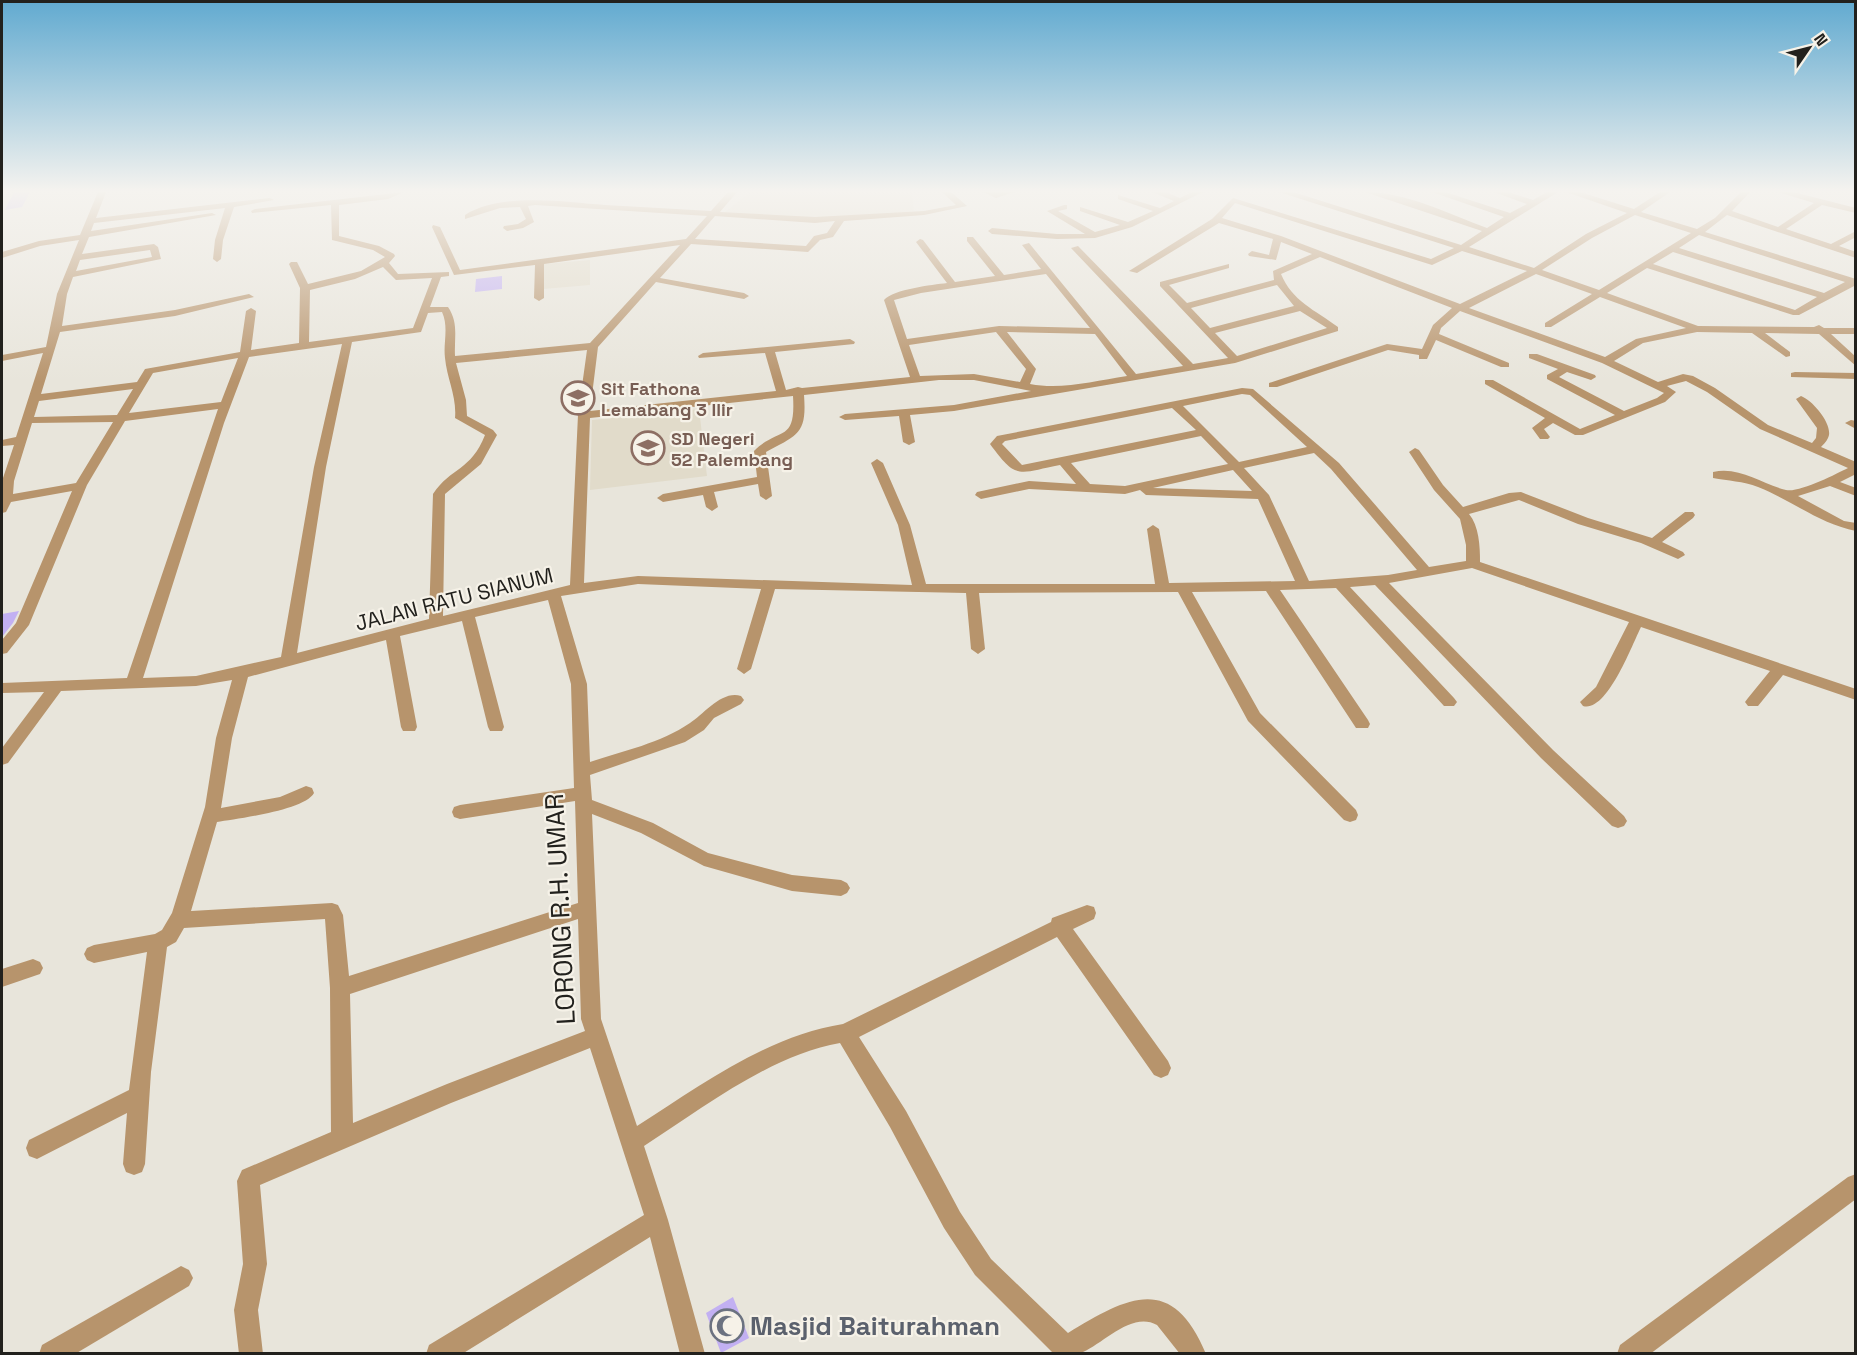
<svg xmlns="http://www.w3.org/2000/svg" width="1857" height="1355" font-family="'Space Grotesk',sans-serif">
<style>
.built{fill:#e1dbca}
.building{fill:#c2b0f2}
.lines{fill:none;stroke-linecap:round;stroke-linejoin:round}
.street{fill:#b7946c;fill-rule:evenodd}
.labels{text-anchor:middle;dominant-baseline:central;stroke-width:4.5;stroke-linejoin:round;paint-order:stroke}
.far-education-label{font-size:18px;font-weight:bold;fill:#785e54;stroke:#f6f2e8;text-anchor:start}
.street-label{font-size:21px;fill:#22211d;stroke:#f6f2e8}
.near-street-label{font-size:26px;fill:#22211d;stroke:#f6f2e8}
.near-worship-label{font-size:26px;font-weight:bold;fill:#5b616d;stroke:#f6f2e8;text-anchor:start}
</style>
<rect width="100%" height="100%" fill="#e8e5db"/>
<g class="built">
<polygon points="750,192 912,193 914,211 856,217 812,218 724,213"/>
<polygon points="590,260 590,285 543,289 544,264"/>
<polygon points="699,409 707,476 590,490 592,420"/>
</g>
<g class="building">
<polygon points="14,192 30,192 22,207 5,210"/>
<polygon points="502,276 502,289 475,292 476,279"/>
<polygon points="19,611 13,623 2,637 2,614"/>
<polygon points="733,1297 749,1338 721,1353 706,1313"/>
</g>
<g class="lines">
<g class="street">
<path d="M 98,192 L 106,192 L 96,218 L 270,198 L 274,200 L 234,207 L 223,240 L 221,259 L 217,262 L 213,259 L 215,240 L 225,208 L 94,223 L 91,231 L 212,213 L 216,215 L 89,237 L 82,254 L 154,244 L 158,247 L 161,259 L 73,277 L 67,294 L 62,326 L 175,310 L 249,294 L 254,297 L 175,316 L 60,332 L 41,394 L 137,382 L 145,369 L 240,352 L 246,311 L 251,308 L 256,311 L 251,350 L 299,343 L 300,288 L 289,264 L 291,262 L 297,262 L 308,284 L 361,271 L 385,257 L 373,250 L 332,240 L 331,205 L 252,213 L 251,211 L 255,209 L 404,192 L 388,199 L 339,205 L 339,236 L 379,246 L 394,254 L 395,256 L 389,263 L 398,274 L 449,272 L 449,276 L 441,277 L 430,307 L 448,307 C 459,323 454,338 455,356 L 590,343 L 680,245 L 544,264 L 544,298 L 539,301 L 534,298 L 535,265 L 454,275 L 432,227 L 433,225 L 440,227 L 460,270 L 686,239 L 707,216 L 535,205 L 528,206 L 534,222 L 523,228 L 507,231 L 503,228 L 504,226 L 518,224 L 526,219 L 520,207 L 500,208 L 465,219 L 465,215 C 502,192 564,202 605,205 C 641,207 676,209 711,211 L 728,192 L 737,192 L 720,212 L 815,217 L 924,211 L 956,205 L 942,192 L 951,192 L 967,206 L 924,215 L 844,221 L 833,237 L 820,240 L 808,252 L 691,244 L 660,278 L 744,293 L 749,296 L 744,299 L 656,282 L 598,347 L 590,411 L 776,391 L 765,353 L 699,358 L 698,356 L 703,353 L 850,339 L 855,342 L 854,344 L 775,352 L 786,390 L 798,387 L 802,388 L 910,377 L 884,300 C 894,289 932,285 947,283 L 916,242 L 920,239 L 923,240 L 955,282 L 995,276 L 967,241 L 967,237 L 973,237 L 1004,275 L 1041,269 L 1022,245 L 1029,243 L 1136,374 L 1183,366 L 1071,248 L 1078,246 L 1193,364 L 1228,358 L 1160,286 L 1160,282 L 1229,264 L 1229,268 L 1169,285 L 1187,303 L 1274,280 L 1273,271 L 1312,254 L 1281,242 L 1276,260 L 1249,256 L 1248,254 L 1252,251 L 1269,255 L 1273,239 L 1219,223 L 1137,273 L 1129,271 L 1212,219 L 1233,198 L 1431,259 L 1454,248 L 1279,192 L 1293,192 L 1461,245 L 1482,231 L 1365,192 C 1406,192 1449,214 1487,228 L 1504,217 L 1432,192 L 1445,192 L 1510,213 L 1527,204 L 1494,192 L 1508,192 L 1533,200 L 1547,192 L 1558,192 L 1469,247 L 1534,268 L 1586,234 L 1627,213 L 1566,192 L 1580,192 L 1634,209 L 1660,192 L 1670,192 L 1641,212 L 1697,229 L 1715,218 L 1741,192 L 1750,192 L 1732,211 L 1778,227 L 1814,203 L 1778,192 L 1793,192 L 1856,208 L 1856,213 L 1822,205 L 1786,229 L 1831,244 L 1856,231 L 1856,237 L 1839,246 L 1856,252 L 1856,258 L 1727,215 L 1705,232 L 1856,279 L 1856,285 L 1799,315 L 1793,315 L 1647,268 L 1607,293 L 1698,326 L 1814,327 L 1819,325 L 1824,328 L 1856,328 L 1856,334 L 1831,334 L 1856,357 L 1856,366 L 1819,334 L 1765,333 L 1790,352 L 1790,356 L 1786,357 L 1752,333 L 1697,332 L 1643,343 L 1614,361 L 1658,382 L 1683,374 L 1693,376 L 1715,388 L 1768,425 L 1812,443 L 1816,438 L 1817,428 L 1796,399 L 1801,396 C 1812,400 1831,422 1829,435 C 1828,440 1824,444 1821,447 L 1856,462 L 1856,474 L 1840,482 L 1856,488 L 1856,496 L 1830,486 L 1798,496 L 1844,521 L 1856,523 L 1856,531 C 1820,524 1791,500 1758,487 C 1743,481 1728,481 1713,478 L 1713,472 C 1740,466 1761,484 1786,490 C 1799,493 1836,474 1848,468 L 1760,429 L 1707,392 L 1686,381 L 1667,386 L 1676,392 L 1665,402 L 1583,435 L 1575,435 L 1553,423 L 1544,429 L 1550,437 L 1548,439 L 1540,439 L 1532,428 L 1545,418 L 1485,384 L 1485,380 L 1493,380 L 1580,429 L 1615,415 L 1547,379 L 1547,375 L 1558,369 L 1529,358 L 1529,354 L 1537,354 L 1595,375 L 1596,377 L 1591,380 L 1567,372 L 1559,377 L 1624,411 L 1657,398 L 1664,393 L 1602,363 L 1460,311 L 1441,328 L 1439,334 L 1509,363 L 1509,367 L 1501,367 L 1436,340 L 1427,359 L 1419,359 L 1419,355 L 1388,350 L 1277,387 L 1269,387 L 1269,383 L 1387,344 L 1422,349 L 1433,325 L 1452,308 L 1320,257 L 1281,274 C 1292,301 1315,310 1338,327 L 1338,331 L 1235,363 L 954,411 L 910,415 L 915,442 L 909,445 L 903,442 L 899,416 L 845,420 L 839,417 L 845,414 L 954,405 L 1031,391 L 974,380 L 939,380 L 804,395 C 807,434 798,435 766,452 L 772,496 L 766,500 L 760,496 L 758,484 L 714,492 L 718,507 L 712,511 L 706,507 L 703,495 L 663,502 L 657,498 L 663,494 L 757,477 L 754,451 C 779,426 796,444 793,396 L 590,418 L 584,583 L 638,576 L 912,585 L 898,525 L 871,463 L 877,459 L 883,463 L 910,525 L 926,584 L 1155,584 L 1147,529 L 1153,525 L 1159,529 L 1169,583 L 1295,581 L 1258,499 L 1146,495 L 1140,490 L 1125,494 L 1029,489 L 981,499 L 975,495 L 977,492 L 1029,481 L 1076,484 L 1060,465 C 1018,473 1017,481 990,444 L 997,436 L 1242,388 L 1253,389 L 1339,463 L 1429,567 L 1466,561 L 1466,545 L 1460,519 L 1434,490 L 1409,452 L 1415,448 L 1419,450 L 1443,485 L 1463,507 L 1509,493 L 1521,492 L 1588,518 L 1652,538 L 1685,512 L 1693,512 L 1695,515 L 1693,518 L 1662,542 L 1683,552 L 1685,555 L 1678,559 L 1641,543 L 1578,524 L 1519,500 L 1469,514 C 1479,526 1480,546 1480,562 L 1856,689 L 1856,700 L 1783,675 L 1758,706 L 1748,706 L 1745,702 L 1748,698 L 1770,671 L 1641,627 C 1632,645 1607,713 1583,706 L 1580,702 L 1596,687 L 1629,622 L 1472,568 L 1389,583 L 1553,750 L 1624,816 L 1627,821 L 1624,826 L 1618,828 L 1612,826 L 1541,758 L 1375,585 L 1350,587 L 1454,698 L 1457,702 L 1454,706 L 1444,706 L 1336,588 L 1280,590 L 1368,720 L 1370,724 L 1368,728 L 1356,728 L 1266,591 L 1192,592 L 1260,713 L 1356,810 L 1358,815 L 1356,820 L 1350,822 L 1344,820 L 1248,721 L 1178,592 L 979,593 L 985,649 L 978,654 L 971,649 L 966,593 L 775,589 L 751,669 L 744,674 L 737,669 L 761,589 L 638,584 L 561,596 L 587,684 L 590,762 C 623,751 661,743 690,723 C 704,714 722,690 741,696 L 744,700 L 741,704 L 714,718 L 704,730 L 685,742 L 590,775 L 592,800 L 653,823 L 708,853 L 792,875 L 841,880 L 847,883 L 850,888 L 847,893 L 841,896 L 792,891 L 704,866 L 641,833 L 592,814 L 601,1019 L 637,1126 C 700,1086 767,1036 843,1024 L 1051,922 L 1052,918 L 1087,905 L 1094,907 L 1096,913 L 1094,919 L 1073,929 L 1168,1061 L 1171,1068 L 1168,1075 L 1161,1078 L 1154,1075 L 1057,937 L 859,1037 L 906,1111 L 960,1212 L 991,1259 L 1068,1333 C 1127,1297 1172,1272 1206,1354 L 1180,1354 L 1157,1325 C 1132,1311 1104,1343 1083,1352 C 1075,1355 1063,1354 1054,1354 L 975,1275 L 944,1228 L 890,1127 L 840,1043 C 770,1055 702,1109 644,1146 L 668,1220 L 705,1354 L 680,1354 L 650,1237 L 462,1354 L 426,1354 L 429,1345 L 644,1215 L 590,1048 L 451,1103 L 260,1185 L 267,1264 L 258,1310 L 263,1354 L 239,1354 L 234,1310 L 243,1264 L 237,1181 L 242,1170 L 331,1132 L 330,988 L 325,919 L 184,928 L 176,942 L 167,947 L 151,1072 L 145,1164 L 142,1172 L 134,1175 L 126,1172 L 123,1164 L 127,1113 L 37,1159 L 29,1156 L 26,1148 L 29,1140 L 129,1090 L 147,952 L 94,963 L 87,960 L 84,954 L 87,948 L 94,945 L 155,934 L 162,930 L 172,913 L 205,807 L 216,738 L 232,680 L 196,686 L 61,691 L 8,763 L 2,765 L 2,748 L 44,692 L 2,693 L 2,683 L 127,678 L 218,409 L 125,421 L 87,485 L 29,625 L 7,653 L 2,654 L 2,640 L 16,623 L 72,491 L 11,502 L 6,512 L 2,513 L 2,481 L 14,445 L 2,446 L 2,440 L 16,437 L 43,353 L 2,361 L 2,355 L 46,347 L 57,294 L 79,240 L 40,246 L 2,258 L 2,252 L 39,241 L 80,235 ZM 1235,203 L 1432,265 L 1462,251 L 1527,271 L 1460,304 L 1281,236 L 1222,218 ZM 1635,215 L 1691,233 L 1599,290 L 1542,270 L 1592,238 ZM 715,216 L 815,223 L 835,221 L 827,233 L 814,236 L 806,246 L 695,239 ZM 1699,235 L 1845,282 L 1824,293 L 1679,248 ZM 150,250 L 152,257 L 76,271 L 80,260 ZM 1673,252 L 1817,297 L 1795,310 L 1653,264 ZM 383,267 L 396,280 L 432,278 L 413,328 L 309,342 L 310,290 L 355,279 ZM 1046,274 L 1090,328 L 999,326 L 907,339 L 894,300 L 921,293 ZM 1536,274 L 1592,294 L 1545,323 L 1545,327 L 1551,327 L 1600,297 L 1686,328 L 1636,339 L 1605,357 L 1469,308 ZM 1277,285 L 1294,306 L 1210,328 L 1191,308 ZM 1300,311 L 1327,328 L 1237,356 L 1215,333 ZM 442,312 C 449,327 443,343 445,358 C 447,379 457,397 455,418 L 485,435 C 471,471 451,467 433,494 L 429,619 L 297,653 L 326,467 L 352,342 L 421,332 L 428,313 ZM 996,332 L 1026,369 L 1020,382 L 974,374 L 920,376 L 909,345 ZM 1007,332 L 1095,334 L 1127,376 C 1094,381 1062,390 1030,384 L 1036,369 ZM 342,344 L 314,467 L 281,657 L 196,676 L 143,678 L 224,423 L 249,357 ZM 587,350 L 578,415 L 570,585 L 443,616 L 445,494 L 481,464 L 497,435 L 493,430 L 467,416 L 466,400 L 456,363 ZM 238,358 L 221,402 L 129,413 L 153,373 ZM 133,389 L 117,415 L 34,417 L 39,401 ZM 1242,394 L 1250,395 L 1307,447 L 1239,462 L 1183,406 ZM 1172,408 L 1196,430 L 1022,465 L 1002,444 L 1005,441 ZM 113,422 L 76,483 L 13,494 L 14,481 L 32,423 ZM 1201,436 L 1228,464 L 1125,486 L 1090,484 L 1071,463 ZM 1314,453 L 1331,469 L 1417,570 L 1388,575 L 1309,581 L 1269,495 L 1244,468 ZM 1233,470 L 1252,491 L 1153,488 ZM 548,600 L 571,684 L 574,788 L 460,805 L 454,807 L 452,812 L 454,817 L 460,819 L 575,801 L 578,903 L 349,976 L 343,915 L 338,905 L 332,903 L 191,911 L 217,822 C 237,819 305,810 314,793 L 312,788 L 306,786 L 280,797 L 221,808 L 232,738 L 248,677 L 386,640 L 401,727 L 403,731 L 415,731 L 417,727 L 400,636 L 462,621 L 488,727 L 490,731 L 502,731 L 504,727 L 475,617 ZM 578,919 L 581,1019 L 585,1031 L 447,1084 L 353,1123 L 350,994 Z"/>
<polygon points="983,192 1014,192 996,198"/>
<polygon points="1152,192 1165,192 1180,198 1192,192 1203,192 1132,227 1095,238 1057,239 992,234 988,231 992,228 1057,234 1085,234 1047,211 1064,205 1067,205 1067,209 1058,211 1095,232 1120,225 1080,211 1080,207 1128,222 1153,211 1118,199 1118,195 1160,208 1174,201"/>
<polygon points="1795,372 1856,373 1856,379 1791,377 1791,373"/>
<polygon points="1851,420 1856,421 1856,429 1845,423"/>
<polygon points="33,959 40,962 43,968 40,974 2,987 2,969"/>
<polygon points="1856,1174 1856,1199 1650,1354 1617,1354 1620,1345 1848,1177"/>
<polygon points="181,1266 189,1270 193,1278 189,1286 75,1354 39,1354 42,1345"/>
</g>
</g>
<linearGradient id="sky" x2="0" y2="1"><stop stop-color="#61aad0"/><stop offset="0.5" stop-color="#f5f3ef"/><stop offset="1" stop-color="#f5f3ef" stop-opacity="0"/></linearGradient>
<rect width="1857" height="382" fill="url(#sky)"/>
<defs>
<g id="school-ring" transform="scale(1.725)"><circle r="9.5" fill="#f6f2e8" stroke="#8d6e63" stroke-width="1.5"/><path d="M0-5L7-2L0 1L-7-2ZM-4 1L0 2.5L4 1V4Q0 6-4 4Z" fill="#8d6e63"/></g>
<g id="mosque-ring" transform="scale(1.725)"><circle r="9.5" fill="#f6f2e8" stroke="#6b7280" stroke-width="1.5"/><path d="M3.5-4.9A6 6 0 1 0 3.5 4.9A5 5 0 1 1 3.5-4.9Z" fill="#6b7280"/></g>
</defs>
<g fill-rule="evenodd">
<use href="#school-ring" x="578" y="398"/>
<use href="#school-ring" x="648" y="448"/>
<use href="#mosque-ring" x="727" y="1326"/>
</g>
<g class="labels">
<g class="far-education-label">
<text x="601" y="388">Sit Fathona<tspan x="601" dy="21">Lemabang 3 Ilir</tspan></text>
<text x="671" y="438">SD Negeri<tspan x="671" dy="21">52 Palembang</tspan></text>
</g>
<g class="street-label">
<text transform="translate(454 599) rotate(-14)">JALAN RATU SIANUM</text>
</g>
<g class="near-street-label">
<text transform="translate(560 909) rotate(-93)">LORONG R.H. UMAR</text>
</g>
<g class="near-worship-label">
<text x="750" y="1326">Masjid Baiturahman</text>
</g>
</g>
<rect width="1857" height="1355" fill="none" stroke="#22211d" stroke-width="6"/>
<g transform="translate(1809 48) rotate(55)" stroke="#f6f2e8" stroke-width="4.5" paint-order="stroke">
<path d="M0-4.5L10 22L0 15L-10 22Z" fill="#22211d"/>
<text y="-9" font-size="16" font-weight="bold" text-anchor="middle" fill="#22211d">N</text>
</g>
</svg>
